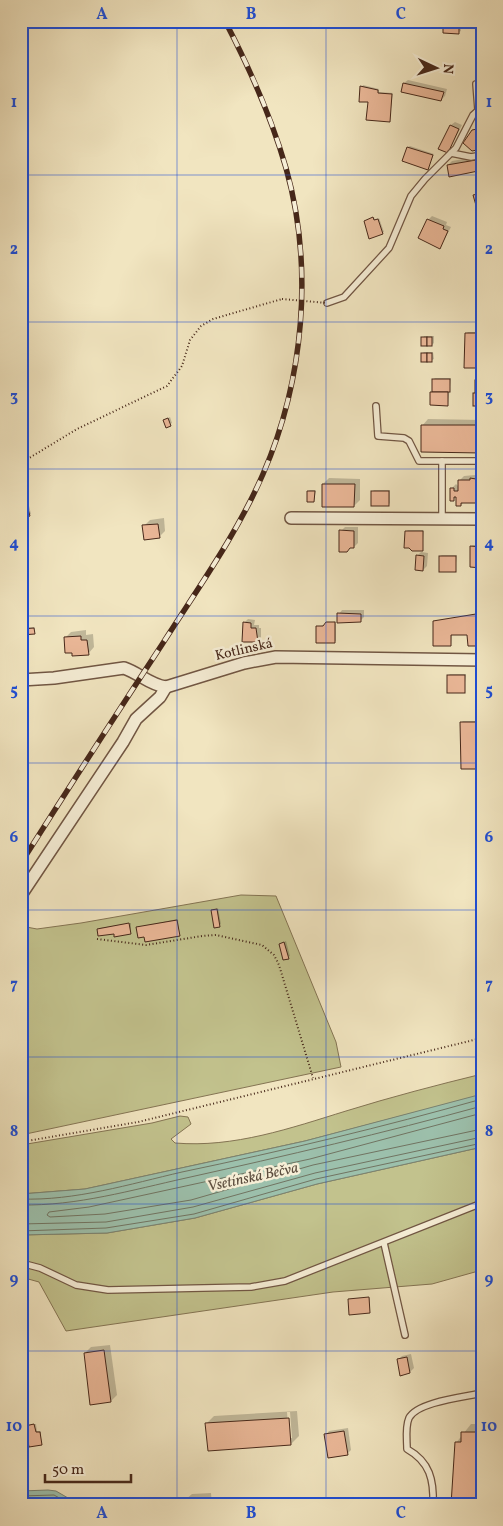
<svg xmlns="http://www.w3.org/2000/svg" width="503" height="1526" font-family="Vollkorn,serif">
<style>
.green{fill:#c2c28d;stroke:#847453}
.water{fill:#9cc0ac;stroke:#7a8371}
.shadow{fill:#0003;fill-rule:evenodd}
.lines{fill:none;stroke-linecap:round;stroke-linejoin:round}
.shore{stroke:#717462;stroke-width:1}
.building{fill:#eab797;stroke:#462719}
.service-casing{stroke:#715643;stroke-width:8}
.minor-casing{stroke:#715643;stroke-width:14}
.path{stroke:#462719;stroke-width:2;stroke-dasharray:1 2.5;stroke-linecap:butt}
.service{stroke:#f6eed6;stroke-width:5.5}
.minor{stroke:#f6eed6;stroke-width:11}
.rail-casing{stroke:#462719;stroke-width:5.5}
.rail{stroke:#f6eed6;stroke-width:4;stroke-dasharray:11;stroke-linecap:butt}
.path-bridge{stroke:#462719;stroke-width:2;stroke-dasharray:1 2.5;stroke-linecap:butt}
.grid{fill:none;stroke:#1d4ed8;stroke-width:1;stroke-opacity:0.55}
.labels{text-anchor:middle;dominant-baseline:central;stroke-width:5;stroke-linejoin:round;paint-order:stroke}
.street-label{font-size:14px;fill:#462719;stroke:#f6eed6}
.water-label{font-size:15px;font-style:italic;fill:#5c4d3e;stroke:#f6eed6}
.neatline{fill:none;stroke:#1d4ed8;stroke-width:2}
.grid-label{font-size:16px;text-anchor:middle;font-weight:bold;fill:#1d4ed8}
</style>
<rect width="100%" height="100%" fill="#f1e5c0"/>
<filter id="stains"><feTurbulence type="fractalNoise" baseFrequency=".004" numOctaves="4"/><feColorMatrix values="0 0 0 0 .2 0 0 0 0 .09 0 0 0 0 .02 0 0 0 .5 -.17"/></filter>
<radialGradient id="worn" r=".72"><stop offset=".6" stop-color="#630" stop-opacity="0"/><stop offset="1" stop-color="#630" stop-opacity=".3"/></radialGradient>
<g class="green">
<polygon points="241,895 276,896 336,1042 341,1067 21,1135 21,926 37,929 81,923"/>
<path d="M 482,1074 L 482,1095 L 305,1141 L 85,1189 L 21,1194 L 21,1147 L 27,1144 L 152,1123 L 180,1116 L 188,1117 L 191,1124 L 171,1139 L 175,1143 C 234,1148 291,1128 346,1111 C 391,1097 437,1085 482,1074 Z"/>
<polygon points="482,1147 482,1270 432,1284 333,1292 66,1331 39,1282 21,1277 21,1235 107,1233 195,1218 317,1184"/>
</g>
<g class="water">
<polygon points="482,1094 482,1147 317,1184 195,1218 107,1233 21,1235 21,1194 85,1189 305,1141"/>
<polygon points="48,1490 56,1491 80,1505 21,1505 21,1491"/>
</g>
<g class="shadow">
<polygon points="444,21 460,21 461,31 459,32"/>
<polygon points="408,80 447,89 445,96 441,100 404,83"/>
<polygon points="363,85 379,89 379,92 393,93 389,121 369,101 362,87"/>
<polygon points="455,122 462,125 448,152 451,125"/>
<polygon points="482,122 482,148 473,131"/>
<polygon points="410,146 434,154 428,168 408,147"/>
<polygon points="480,156 482,166 478,170 450,175 448,165 452,161"/>
<polygon points="482,188 482,222 475,195"/>
<polygon points="432,216 447,222 446,225 451,227 440,248 428,220"/>
<polygon points="374,217 375,220 379,218 384,232 382,233 365,221"/>
<polygon points="468,332 480,332 482,367 466,334"/>
<polygon points="424,336 434,336 434,343 432,345 423,338"/>
<polygon points="424,352 433,352 434,359 432,360 423,353"/>
<polygon points="435,378 451,378 448,404 433,380"/>
<polygon points="170,417 172,423 166,426 166,419"/>
<polygon points="428,419 482,420 482,452 422,426"/>
<polygon points="475,475 482,475 482,502 464,502 461,505 457,496 453,500 452,488 456,484 460,488 460,480 464,476"/>
<polygon points="329,478 360,479 360,500 354,506 323,484"/>
<polygon points="310,490 316,490 314,501 308,491"/>
<polygon points="374,490 390,490 390,503 388,505 373,491"/>
<polygon points="28,502 31,514 21,518 21,503"/>
<polygon points="164,518 165,531 159,537 144,526 150,520"/>
<polygon points="345,527 358,527 358,543 354,547 350,547 341,531"/>
<polygon points="408,530 424,530 422,550 406,532"/>
<polygon points="473,545 482,545 482,567 471,546"/>
<polygon points="421,552 428,553 427,566 423,570 417,556"/>
<polygon points="442,555 457,555 455,571 440,556"/>
<polygon points="342,610 364,610 364,617 360,621 339,614"/>
<polygon points="482,613 482,644 469,634 452,634 451,645 434,622"/>
<polygon points="248,619 255,620 254,625 259,625 259,628 261,628 261,637 258,641 244,623"/>
<polygon points="336,621 336,641 334,642 318,627"/>
<polygon points="35,627 34,633 21,629 23,628"/>
<polygon points="86,630 86,635 93,634 94,647 88,654 73,651 65,638 71,632"/>
<polygon points="450,674 466,674 464,691 448,676"/>
<polygon points="463,721 482,721 482,767 462,722"/>
<polygon points="218,908 221,924 219,925 212,911"/>
<polygon points="178,919 179,935 145,936 138,927"/>
<polygon points="131,923 131,933 98,930 100,928"/>
<polygon points="286,941 290,956 288,957 280,944"/>
<polygon points="370,1298 370,1312 349,1300"/>
<polygon points="110,1345 117,1395 111,1401 85,1353 91,1347"/>
<polygon points="411,1354 414,1368 410,1372 401,1374 398,1360 402,1356"/>
<path d="M 297,1411 L 299,1436 L 291,1444 L 206,1424 L 214,1416 ZM 287,1412 L 290,1412 L 292,1438 L 289,1438 Z"/>
<polygon points="36,1424 37,1431 41,1431 41,1443 26,1426"/>
<polygon points="471,1424 482,1424 482,1505 456,1443"/>
<polygon points="348,1428 351,1450 347,1454 326,1435 329,1431"/>
<polygon points="211,1493 212,1505 186,1505 185,1500 192,1494"/>
</g>
<g class="lines">
<g class="shore">
<polyline points="482,1113 310,1159 89,1207 49,1212 47,1215 50,1217 105,1214 191,1200 313,1165 482,1129"/>
<path d="M 21,1199 C 75,1201 130,1184 182,1172 C 283,1151 383,1127 482,1099"/>
<path d="M 21,1205 C 77,1206 132,1190 186,1178 C 285,1156 384,1133 482,1106"/>
<polyline points="21,1224 106,1222 193,1207 315,1173 482,1137"/>
<polyline points="21,1231 106,1228 194,1214 316,1179 482,1143"/>
<polyline points="21,1496 54,1495 72,1505"/>
</g>
</g>
<g class="building">
<polygon points="443,21 459,21 459,34 443,33"/>
<rect x="476" y="41" width="6" height="38"/>
<polygon points="403,83 444,92 441,101 401,92"/>
<polygon points="360,86 378,90 378,93 392,94 390,122 366,120 368,102 359,102"/>
<polygon points="450,125 459,129 448,153 438,149"/>
<polygon points="482,128 482,149 472,151 463,143 472,130"/>
<polygon points="407,147 433,155 428,170 402,161"/>
<polygon points="476,160 478,171 449,177 447,165"/>
<polygon points="482,193 482,223 481,223 473,195"/>
<polygon points="373,217 374,220 378,219 383,234 369,239 364,221"/>
<polygon points="427,219 444,226 443,229 448,231 440,249 418,238"/>
<rect x="478" y="237" width="4" height="14"/>
<polygon points="480,264 482,265 482,284 480,284"/>
<polygon points="465,333 479,333 478,346 482,346 482,368 464,368"/>
<rect x="421" y="337" width="6" height="9"/>
<rect x="427" y="337" width="5" height="9"/>
<rect x="421" y="353" width="6" height="9"/>
<rect x="427" y="353" width="5" height="9"/>
<rect x="432" y="379" width="18" height="13"/>
<rect x="475" y="380" width="7" height="13"/>
<polygon points="430,392 448,392 448,406 430,405"/>
<rect x="473" y="393" width="9" height="13"/>
<polygon points="168,418 171,426 166,428 163,420"/>
<polygon points="421,425 482,425 482,453 421,452"/>
<polygon points="470,478 482,480 482,503 461,503 461,506 456,506 456,497 454,497 454,501 450,501 450,488 454,488 454,491 458,491 458,480 470,480"/>
<polygon points="322,484 355,484 354,507 322,507"/>
<polygon points="307,491 315,491 314,502 307,502"/>
<rect x="371" y="491" width="18" height="15"/>
<polygon points="26,502 30,516 21,519 21,504"/>
<polygon points="158,524 160,538 144,540 142,525"/>
<polygon points="339,530 354,531 354,548 350,548 347,552 339,552"/>
<polygon points="405,531 423,531 423,551 412,551 409,548 404,548"/>
<polygon points="470,546 482,547 482,568 470,567"/>
<polygon points="416,555 424,556 423,571 415,570"/>
<rect x="439" y="556" width="17" height="16"/>
<polygon points="337,613 361,614 361,622 337,623"/>
<polygon points="482,613 482,646 468,646 467,635 451,635 451,646 433,646 433,621"/>
<polygon points="243,622 251,623 251,628 256,628 258,642 242,642"/>
<polygon points="326,622 335,622 335,643 316,643 316,626 323,626"/>
<polygon points="34,628 35,634 21,635 21,629"/>
<polygon points="81,636 81,640 87,640 89,655 72,656 72,653 65,653 64,637"/>
<rect x="447" y="675" width="18" height="18"/>
<polygon points="460,722 482,722 482,769 461,769"/>
<polygon points="217,909 220,927 214,928 211,910"/>
<polygon points="177,920 180,936 145,942 144,937 138,938 136,927"/>
<polygon points="129,923 131,934 114,937 114,934 98,936 97,929"/>
<polygon points="284,942 289,959 283,960 279,944"/>
<polygon points="369,1297 370,1313 349,1315 348,1299"/>
<polygon points="104,1350 111,1402 90,1405 84,1353"/>
<polygon points="407,1357 410,1373 400,1376 397,1359"/>
<polygon points="289,1418 291,1445 208,1451 205,1423"/>
<polygon points="34,1424 36,1432 40,1432 42,1445 29,1447 25,1426"/>
<polygon points="344,1431 348,1455 328,1458 324,1434"/>
<polygon points="461,1432 478,1432 478,1466 479,1478 482,1478 482,1487 479,1487 482,1505 451,1505 455,1442 461,1442"/>
<polygon points="206,1498 206,1505 185,1505 184,1500"/>
</g>
<g class="lines">
<g class="service-casing">
<g id="service">
<polyline points="478,110 476,84 482,84"/>
<polyline points="451,153 471,157 482,155"/>
<polyline points="327,303 344,297 389,248 411,196 425,179 456,148 473,115 482,107"/>
<polyline points="376,406 378,436 404,438 409,441 419,461 442,461"/>
<polyline points="442,519 442,461 482,461"/>
<polyline points="384,1243 405,1335"/>
<polyline points="21,1263 40,1268 76,1285 108,1290 251,1287 285,1281 482,1203"/>
<path d="M 433,1505 C 434,1480 430,1462 407,1449 C 407,1440 405,1427 409,1418 C 417,1402 464,1397 482,1393"/>
</g>
</g>
<g class="minor-casing">
<g id="minor">
<polyline points="291,518 482,519"/>
<path d="M 21,680 L 54,678 L 124,668 C 139,673 150,685 166,687 L 244,663 L 276,657 L 482,660"/>
<polyline points="21,895 123,742 136,719 160,697 166,687"/>
</g>
</g>
<g class="path">
<polyline points="21,463 77,429 167,386 182,366 190,340 201,326 213,319 282,299"/>
<polyline points="97,939 146,945 202,936 216,935 262,945 274,955 279,965 313,1078"/>
<polyline points="21,1142 138,1122 482,1038"/>
</g>
<use href="#service" class="service"/>
<use href="#minor" class="minor"/>
<g class="rail-casing">
<path id="rail" d="M 21,863 C 68,789 115,716 163,643 C 198,588 237,534 263,474 C 304,380 314,267 286,168 C 271,116 250,69 225,21"/>
</g>
<use href="#rail" class="rail"/>
<polyline class="path-bridge" points="282,299 327,303"/>
</g>
<path class="grid" d="M 177,21 L 177,1505M 326,21 L 326,1505M 21,175 L 482,175M 21,322 L 482,322M 21,469 L 482,469M 21,616 L 482,616M 21,763 L 482,763M 21,910 L 482,910M 21,1057 L 482,1057M 21,1204 L 482,1204M 21,1351 L 482,1351"/>
<g class="labels">
<g class="street-label">
<text transform="translate(244 650) rotate(-13)">Kotlinská</text>
</g>
<g class="water-label">
<text transform="translate(253 1178) rotate(-12)">Vsetínská Bečva</text>
</g>
</g>
<rect width="503" height="1526" fill="none" stroke="#f1e5c0" stroke-width="55"/>
<g transform="translate(436 68) rotate(94)" stroke="#f6eed6" stroke-width="4" paint-order="stroke">
<path d="M0-4L9 19L0 12L-9 19Z" fill="#462719"/>
<text y="-8" font-size="14" font-weight="bold" text-anchor="middle" fill="#462719">N</text>
</g>
<path d="M45 1474v8h86v-8" fill="none" stroke="#462719" stroke-width="2.5"/>
<text x="52" y="1474" font-size="15" fill="#462719" stroke="#f6eed6" stroke-width="4" paint-order="stroke">50 m</text>
<rect x="28" y="28" width="448" height="1470" class="neatline"/>
<g class="grid-label">
<text x="102" y="19">A</text>
<text x="251" y="19">B</text>
<text x="401" y="19">C</text>
<text x="14" y="107">1</text>
<text x="489" y="107">1</text>
<text x="14" y="254">2</text>
<text x="489" y="254">2</text>
<text x="14" y="401">3</text>
<text x="489" y="401">3</text>
<text x="14" y="548">4</text>
<text x="489" y="548">4</text>
<text x="14" y="695">5</text>
<text x="489" y="695">5</text>
<text x="14" y="842">6</text>
<text x="489" y="842">6</text>
<text x="14" y="989">7</text>
<text x="489" y="989">7</text>
<text x="14" y="1136">8</text>
<text x="489" y="1136">8</text>
<text x="14" y="1284">9</text>
<text x="489" y="1284">9</text>
<text x="14" y="1431">10</text>
<text x="489" y="1431">10</text>
<text x="102" y="1518">A</text>
<text x="251" y="1518">B</text>
<text x="401" y="1518">C</text>
</g>
<rect width="100%" height="100%" filter="url(#stains)"/>
<rect width="100%" height="100%" fill="url(#worn)"/>
</svg>
